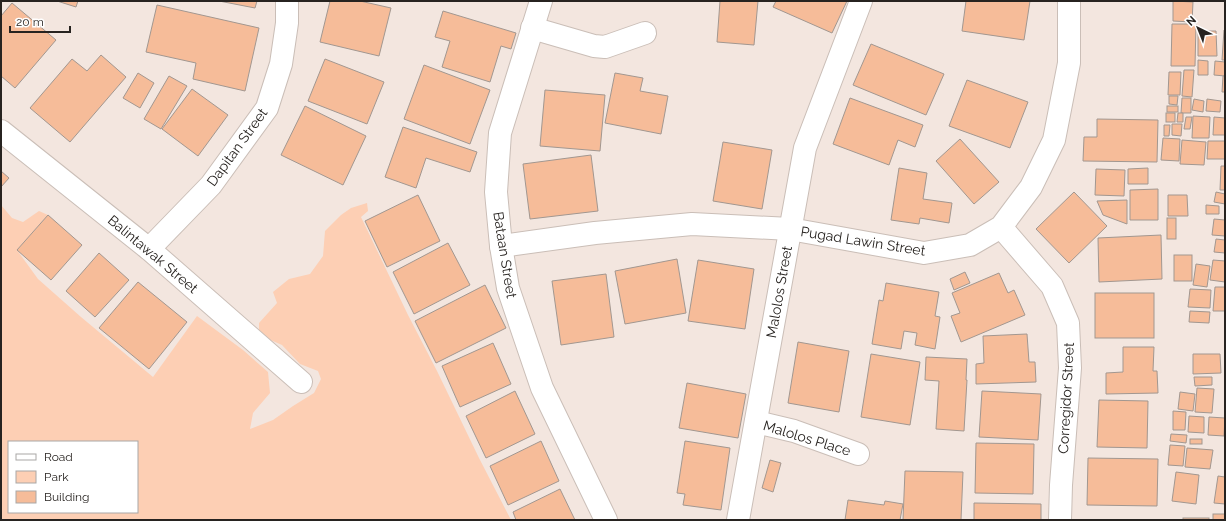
<svg xmlns="http://www.w3.org/2000/svg" width="1226" height="521" font-family="Raleway,sans-serif">
<style>
.green{fill:#fdcfb4;fill-rule:evenodd}
.building{fill:#f6bc99;stroke:#a29790}
.lines{fill:none;stroke-linecap:round;stroke-linejoin:round}
.street-casing{stroke:#cabeb7;stroke-width:24}
.street{stroke:#fff;stroke-width:22}
.labels{text-anchor:middle;dominant-baseline:central;stroke-width:3;stroke-linejoin:round;paint-order:stroke}
.street-label{font-size:14px;fill:#272320;stroke:#fff}
</style>
<rect width="100%" height="100%" fill="#f3e6df"/>
<path class="green" d="M 367,203 L 368,211 L 361,217 L 408,315 L 437,371 L 479,458 L 511,520 L 1,520 L 1,205 L 12,218 L 23,222 L 39,211 L 48,215 L 17,250 L 38,279 L 81,317 L 153,377 L 197,316 L 243,350 L 268,372 L 270,393 L 253,413 L 250,429 L 273,420 L 293,406 L 314,393 L 321,379 L 318,371 L 300,364 L 282,345 L 259,335 L 259,323 L 277,303 L 273,292 L 289,279 L 310,274 L 323,256 L 325,231 L 341,215 L 351,208 ZM 9,442 L 137,442 L 137,512 L 9,512 Z"/>
<g class="building">
<polygon points="57,1 78,1 76,7"/>
<polygon points="219,1 257,1 255,8"/>
<polygon points="330,1 360,1 391,8 379,56 320,42"/>
<polygon points="720,1 758,1 754,45 717,42"/>
<polygon points="776,1 847,1 832,33 773,7"/>
<polygon points="966,1 1030,1 1024,40 962,31"/>
<polygon points="1173,1 1193,2 1192,22 1173,21"/>
<polygon points="12,3 56,40 15,88 1,76 1,16"/>
<polygon points="157,5 259,28 245,91 193,79 196,63 146,52"/>
<polygon points="443,11 516,33 511,49 501,46 490,82 442,67 450,41 435,37"/>
<polygon points="1172,24 1196,24 1195,66 1171,66"/>
<polygon points="1224,30 1225,30 1225,60 1222,60"/>
<polygon points="1198,31 1216,31 1217,56 1198,56"/>
<polygon points="871,44 944,74 926,115 853,85"/>
<polygon points="101,55 126,77 70,142 30,108 72,59 87,71"/>
<polygon points="325,59 384,82 367,124 308,101"/>
<polygon points="1198,60 1208,61 1208,75 1198,75"/>
<polygon points="1215,61 1225,62 1225,76 1214,75"/>
<polygon points="424,65 490,90 470,144 404,119"/>
<polygon points="1184,70 1194,70 1192,97 1182,96"/>
<polygon points="1169,72 1181,72 1180,95 1168,95"/>
<polygon points="138,73 154,83 140,108 123,98"/>
<polygon points="615,73 643,78 640,91 668,96 661,134 605,123"/>
<polygon points="169,76 187,86 161,129 144,119"/>
<polygon points="1223,76 1225,76 1225,92 1222,92"/>
<polygon points="967,80 1028,102 1010,148 949,126"/>
<polygon points="192,89 228,115 198,156 162,129"/>
<polygon points="545,90 605,95 600,151 540,146"/>
<polygon points="1169,96 1178,96 1177,105 1169,104"/>
<polygon points="850,98 923,125 915,147 898,140 889,165 833,144"/>
<polygon points="1182,98 1191,98 1191,113 1181,113"/>
<polygon points="1194,99 1204,101 1203,112 1192,110"/>
<polygon points="1207,99 1221,101 1220,112 1206,111"/>
<polygon points="305,106 366,136 343,185 281,155"/>
<rect x="1167" y="106" width="11" height="6"/>
<rect x="1166" y="113" width="9" height="9"/>
<polygon points="1178,113 1183,113 1183,122 1177,122"/>
<polygon points="1193,116 1210,117 1209,138 1192,138"/>
<polygon points="1186,117 1192,117 1190,129 1184,129"/>
<polygon points="1214,117 1225,118 1225,135 1213,135"/>
<polygon points="1097,119 1158,120 1157,162 1083,161 1084,137 1097,137"/>
<polygon points="1172,124 1182,124 1181,136 1172,135"/>
<polygon points="1164,125 1170,125 1169,136 1164,136"/>
<polygon points="403,127 477,152 470,172 426,158 416,188 385,177"/>
<polygon points="1163,138 1180,139 1179,161 1161,160"/>
<polygon points="960,139 999,182 974,204 936,161"/>
<polygon points="1182,140 1206,142 1204,165 1180,164"/>
<polygon points="1208,141 1225,141 1225,159 1207,159"/>
<polygon points="723,142 772,150 762,209 713,201"/>
<polygon points="591,155 598,211 530,219 523,164"/>
<polygon points="1221,166 1225,166 1225,190 1220,190"/>
<polygon points="899,168 927,173 923,199 952,203 949,223 920,218 919,224 891,220"/>
<polygon points="1148,168 1148,184 1128,184 1128,169"/>
<polygon points="1096,169 1125,170 1124,196 1095,195"/>
<polygon points="1,171 9,178 1,187"/>
<polygon points="1158,189 1158,220 1130,220 1130,190"/>
<polygon points="1074,192 1107,226 1069,263 1036,229"/>
<polygon points="1216,192 1225,194 1225,204 1214,202"/>
<polygon points="418,195 440,241 387,267 365,221"/>
<polygon points="1168,195 1187,195 1188,216 1168,216"/>
<polygon points="1127,200 1127,224 1103,215 1097,201"/>
<polygon points="1206,205 1219,206 1219,214 1206,214"/>
<polygon points="48,215 82,245 51,280 17,250"/>
<rect x="1167" y="218" width="9" height="21"/>
<polygon points="1214,219 1225,220 1225,236 1212,235"/>
<polygon points="1161,235 1162,279 1099,282 1098,238"/>
<polygon points="1216,239 1225,240 1225,253 1214,252"/>
<polygon points="448,243 470,285 414,314 393,272"/>
<polygon points="99,253 129,280 95,317 66,291"/>
<rect x="1174" y="255" width="18" height="26"/>
<polygon points="677,259 686,313 625,324 615,271"/>
<polygon points="698,260 754,269 745,329 688,321"/>
<polygon points="1213,260 1225,261 1225,282 1210,280"/>
<polygon points="1196,264 1210,266 1207,287 1193,285"/>
<polygon points="965,272 970,283 954,290 950,279"/>
<polygon points="999,273 1008,293 1014,290 1025,315 961,342 951,316 960,313 952,293"/>
<polygon points="606,274 614,337 561,345 552,281"/>
<polygon points="138,282 187,322 149,369 99,328"/>
<polygon points="886,283 939,292 935,316 940,317 935,349 915,345 917,333 904,331 901,349 872,344 879,300 883,301"/>
<polygon points="485,285 506,328 436,363 415,321"/>
<polygon points="1215,287 1225,287 1225,311 1213,311"/>
<polygon points="1190,289 1211,290 1210,308 1188,307"/>
<rect x="1095" y="293" width="59" height="45"/>
<polygon points="1190,311 1210,312 1209,323 1189,322"/>
<polygon points="1027,334 1029,362 1035,362 1036,382 976,384 976,364 984,363 983,336"/>
<polygon points="798,342 849,351 839,412 788,403"/>
<polygon points="493,343 511,384 460,407 442,366"/>
<polygon points="1123,347 1154,347 1153,371 1157,371 1158,393 1106,394 1106,373 1123,372"/>
<polygon points="871,354 920,362 910,425 861,417"/>
<polygon points="1193,354 1220,354 1221,373 1193,374"/>
<polygon points="926,357 967,359 966,380 967,380 964,431 936,429 939,381 925,380"/>
<polygon points="1194,377 1212,377 1212,385 1195,386"/>
<polygon points="687,383 746,394 738,438 679,428"/>
<polygon points="1197,388 1214,389 1212,413 1195,412"/>
<polygon points="515,391 535,434 486,458 466,416"/>
<polygon points="982,391 1041,394 1038,440 979,437"/>
<polygon points="1180,392 1195,394 1193,411 1178,409"/>
<polygon points="1099,400 1148,401 1147,448 1097,447"/>
<polygon points="1173,411 1186,412 1185,430 1173,430"/>
<polygon points="1189,416 1204,417 1204,433 1188,432"/>
<polygon points="1209,417 1225,418 1224,436 1208,435"/>
<polygon points="1171,434 1187,435 1186,443 1170,441"/>
<rect x="1190" y="439" width="12" height="5"/>
<polygon points="541,441 559,481 508,505 490,466"/>
<polygon points="685,441 730,448 721,510 683,505 685,494 677,493"/>
<polygon points="976,443 1034,444 1033,494 975,493"/>
<polygon points="1170,445 1185,446 1183,466 1168,465"/>
<polygon points="1187,448 1213,450 1210,469 1185,467"/>
<polygon points="1088,458 1158,459 1157,506 1087,505"/>
<polygon points="770,460 781,463 773,492 762,488"/>
<polygon points="905,471 963,472 961,520 903,520"/>
<polygon points="1176,472 1199,475 1196,504 1172,501"/>
<polygon points="1218,476 1225,477 1225,504 1214,503"/>
<polygon points="560,489 575,520 516,520 513,512"/>
<polygon points="848,500 884,505 885,501 903,504 900,520 845,520"/>
<polygon points="974,503 1041,504 1041,520 974,520"/>
<rect x="1213" y="514" width="12" height="6"/>
<rect x="1183" y="518" width="26" height="2"/>
</g>
<g class="lines">
<g class="street-casing">
<g id="street">
<polyline points="541,1 500,133 496,192 501,246 508,288 542,388 606,520"/>
<polyline points="532,28 594,46 605,47 645,33"/>
<polyline points="1,131 149,249 301,382"/>
<polyline points="1001,227 1052,286 1068,323 1070,368 1061,485 1060,520"/>
<polyline points="501,246 595,233 692,224 790,229 924,253 970,245 1001,227 1031,187 1054,140 1069,63 1069,1"/>
<polyline points="149,249 211,185 267,108 281,64 287,23 287,1"/>
<polyline points="756,422 794,431 858,454"/>
<polyline points="738,520 805,148 861,1"/>
</g>
</g>
<use href="#street" class="street"/>
</g>
<g class="labels">
<g class="street-label">
<text transform="translate(237 147) rotate(-54)">Dapitan Street</text>
<text transform="translate(863 241) rotate(9)">Pugad Lawin Street</text>
<text transform="translate(153 254) rotate(40)">Balintawak Street</text>
<text transform="translate(505 255) rotate(81)">Bataan Street</text>
<text transform="translate(779 292) rotate(-80)">Malolos Street</text>
<text transform="translate(1066 398) rotate(-87)">Corregidor Street</text>
<text transform="translate(807 438) rotate(17)">Malolos Place</text>
</g>
</g>
<rect width="1226" height="521" fill="none" stroke="#272320" stroke-width="4"/>
<rect x="8" y="441" width="130" height="72" fill="#ffffff" stroke="#a9a7a6"/>
<rect x="16" y="454" width="20" height="6" fill="#ffffff" stroke="#a9a7a6"/>
<text x="44" y="461" font-size="12" fill="#272320">Road</text>
<rect x="16" y="471" width="20" height="12" fill="#fdcfb4" stroke="#a9a7a6"/>
<text x="44" y="481" font-size="12" fill="#272320">Park</text>
<rect x="16" y="491" width="20" height="12" fill="#f6bc99" stroke="#a9a7a6"/>
<text x="44" y="501" font-size="12" fill="#272320">Building</text>
<g transform="translate(1198 28) rotate(317)" stroke="#ffffff" stroke-width="3" paint-order="stroke">
<path d="M0-3L7 15L0 10L-7 15Z" fill="#272320"/>
<text y="-6" font-size="11" font-weight="bold" text-anchor="middle" fill="#272320">N</text>
</g>
<path d="M10 26v6h60v-6" fill="none" stroke="#272320" stroke-width="2"/>
<text x="16" y="26" font-size="12" fill="#272320" stroke="#ffffff" stroke-width="3" paint-order="stroke">20 m</text>
</svg>
